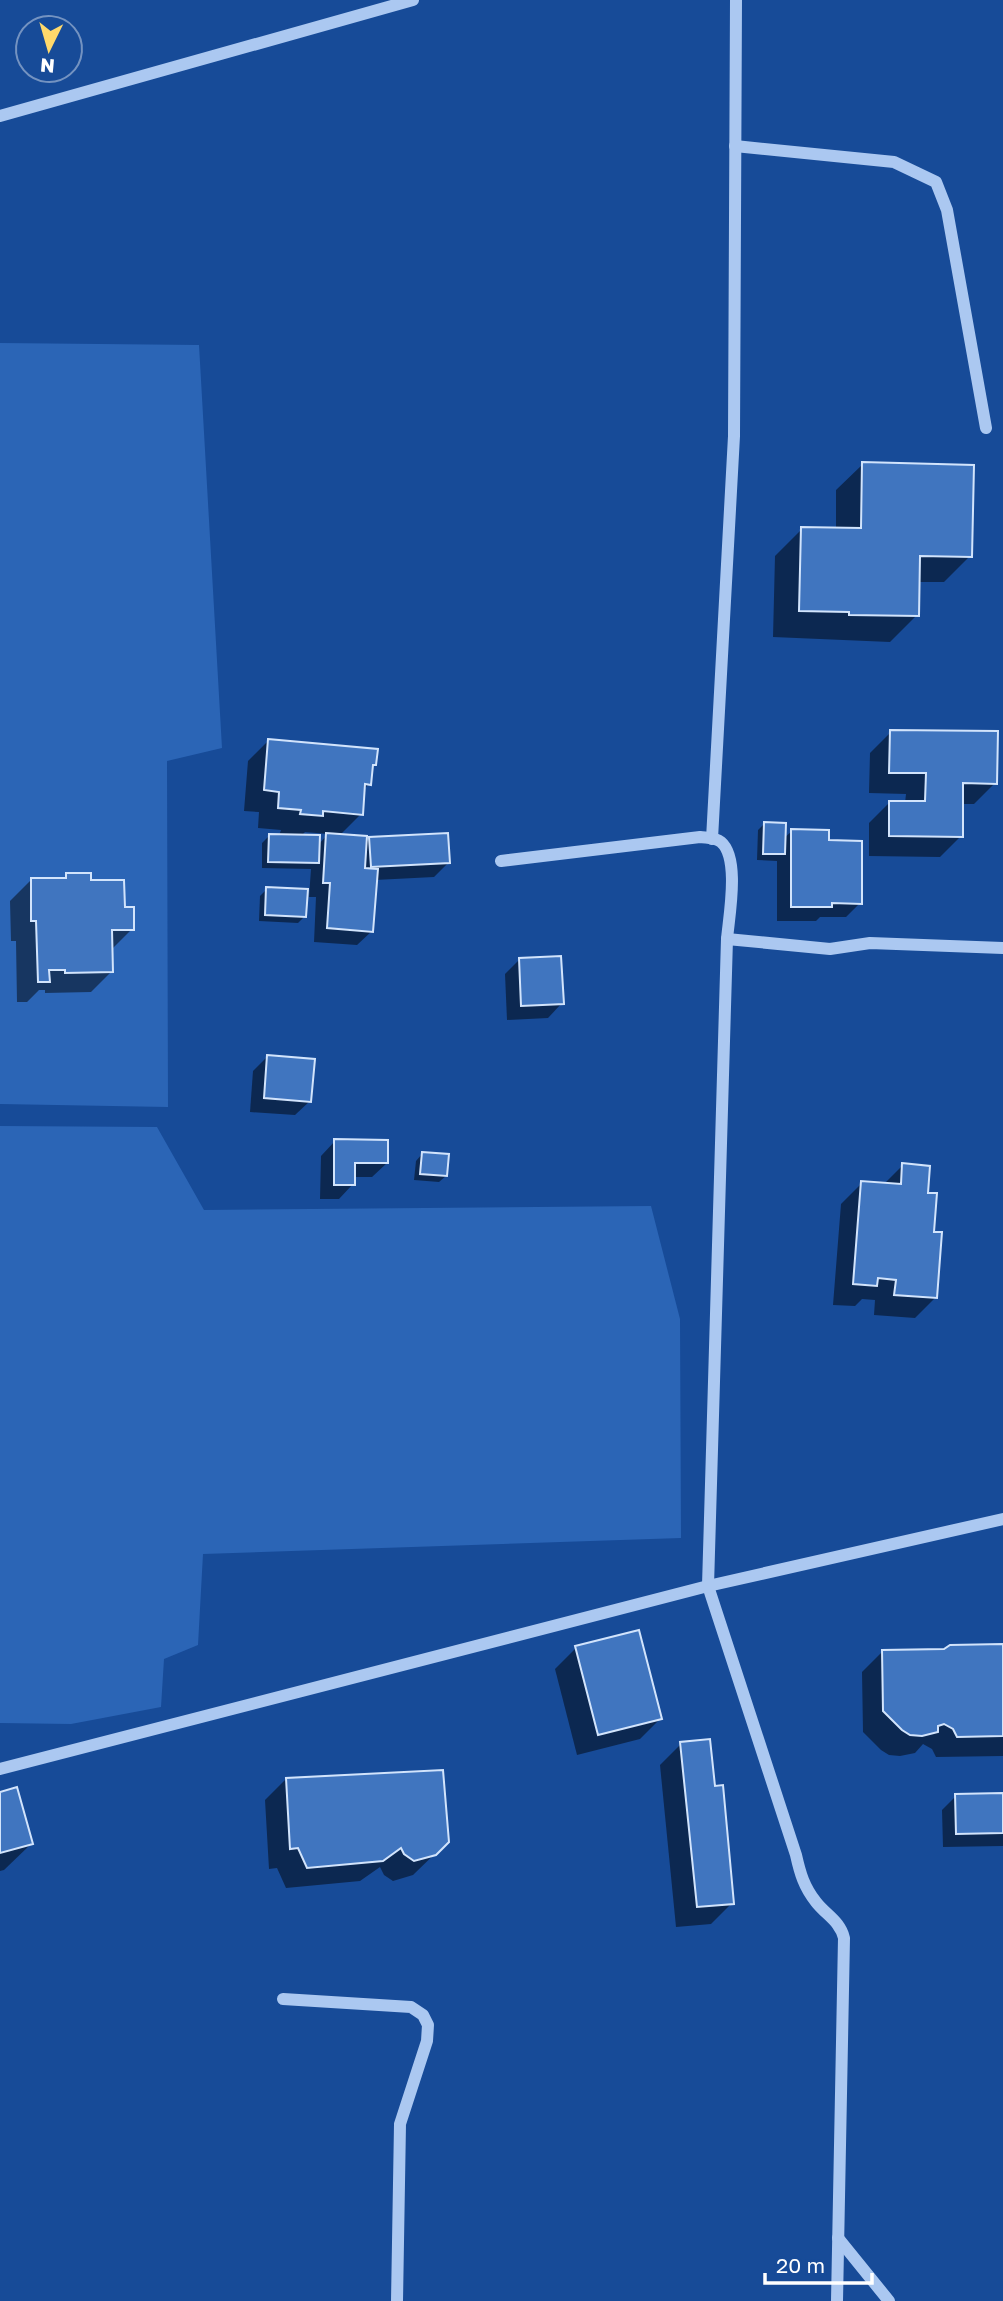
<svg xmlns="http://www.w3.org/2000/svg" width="1003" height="2301" font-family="'Golos Text',sans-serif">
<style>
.green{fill:#2b65b6}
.shadow{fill:#0007;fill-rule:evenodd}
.building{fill:#4075bf;stroke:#d2e4fc;stroke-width:2}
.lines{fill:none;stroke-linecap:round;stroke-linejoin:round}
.minor{stroke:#abc8f1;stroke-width:12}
</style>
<rect width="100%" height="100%" fill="#174b98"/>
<g class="green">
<polygon points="0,343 199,345 222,748 167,761 168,1107 0,1104"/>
<polygon points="0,1126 157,1127 204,1210 651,1206 680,1319 681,1538 203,1554 198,1645 164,1659 161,1707 71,1724 0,1723"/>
</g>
<g class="shadow">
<polygon points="863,464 970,556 944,582 918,582 917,615 890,642 773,637 775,556 802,529 836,530 836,490"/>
<polygon points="891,732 995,783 974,804 961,804 961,836 940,857 869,856 869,823 890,802 905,803 906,794 869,793 870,753"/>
<path d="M 269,740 L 375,764 L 371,768 L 369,784 L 363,790 L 361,814 L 339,836 L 365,843 L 370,838 L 448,863 L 434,877 L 375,880 L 372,931 L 357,945 L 314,942 L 316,897 L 309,897 L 311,869 L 262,868 L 262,843 L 269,836 L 279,836 L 281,830 L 258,828 L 259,812 L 244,811 L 248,761 ZM 305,832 L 328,834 L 318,845 L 300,837 Z"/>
<polygon points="765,823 783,839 792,831 827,842 860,903 846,917 820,917 816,921 777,921 777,861 757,860 758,830"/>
<polygon points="67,875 89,882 123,909 132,929 111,950 112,971 91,992 45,993 45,990 39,990 27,1002 17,1002 16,941 11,941 10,901 31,880 62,880"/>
<polygon points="267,889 305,916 298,923 259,921 260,896"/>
<polygon points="519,960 562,1003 548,1018 507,1020 505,974"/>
<polygon points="268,1056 310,1101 295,1115 250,1112 253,1071"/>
<polygon points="335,1141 387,1163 372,1177 353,1177 353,1184 339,1199 320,1199 321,1156"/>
<polygon points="422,1154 446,1176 439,1182 414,1180 416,1161"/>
<polygon points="903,1165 926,1194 936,1297 915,1318 874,1315 875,1300 862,1299 855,1306 833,1305 841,1204 862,1183 884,1184"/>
<polygon points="1003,1646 1003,1756 936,1757 932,1749 923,1744 915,1753 900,1756 889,1755 881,1750 863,1732 862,1672 883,1651 944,1651"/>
<polygon points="576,1648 661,1718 640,1739 577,1755 555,1669"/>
<polygon points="681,1744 713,1788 732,1903 711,1924 676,1927 660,1765"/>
<polygon points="286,1779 448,1841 413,1875 393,1881 384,1875 380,1867 360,1881 286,1888 277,1868 269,1869 265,1800"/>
<polygon points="0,1794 31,1844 4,1870 0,1871"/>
<polygon points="1003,1795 1003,1846 943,1847 942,1810 956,1796"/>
</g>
<g class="building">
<polygon points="862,462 974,465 972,557 920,556 919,616 849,615 849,612 799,611 801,527 861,528"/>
<polygon points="890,730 998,731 997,784 963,783 963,837 889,836 889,801 925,801 926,773 889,773"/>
<polygon points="268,739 378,749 376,765 373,765 371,785 365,784 363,815 323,811 323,816 300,814 301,810 278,808 279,792 264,790"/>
<polygon points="764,822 786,823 785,854 763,854"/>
<polygon points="791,829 829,830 829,840 862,841 862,904 832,903 832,907 791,907"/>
<polygon points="326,833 367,836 365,868 378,869 373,932 327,928 330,883 323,883"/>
<polygon points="448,833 450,863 371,867 369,837"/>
<polygon points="269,834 320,835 319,863 268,862"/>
<polygon points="66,873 91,873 91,880 124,880 125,907 134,907 134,930 112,930 113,972 65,973 65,970 49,970 50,982 38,982 36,921 31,921 31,878 66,878"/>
<polygon points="266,887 308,889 306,917 265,915"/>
<polygon points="561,956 564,1004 521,1006 519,958"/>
<polygon points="267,1055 315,1059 311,1102 264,1098"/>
<polygon points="334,1139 388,1140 388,1163 355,1163 355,1185 334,1185"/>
<polygon points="422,1152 449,1154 447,1176 420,1174"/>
<polygon points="902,1163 930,1166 928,1193 937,1193 934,1232 942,1232 937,1298 894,1295 896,1280 878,1278 877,1286 853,1284 861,1181 901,1184"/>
<polygon points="639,1630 662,1719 598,1735 575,1646"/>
<polygon points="1003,1644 1003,1736 957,1737 953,1729 944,1724 938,1726 938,1732 922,1736 910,1735 902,1730 883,1711 882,1650 944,1649 950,1645"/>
<polygon points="710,1739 715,1786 723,1785 734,1904 697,1907 680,1742"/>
<polygon points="443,1770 449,1842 436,1855 414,1861 404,1854 401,1848 383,1861 307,1868 298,1848 290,1849 286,1778"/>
<polygon points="17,1787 33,1844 0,1853 0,1792"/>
<polygon points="1003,1793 1003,1833 956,1834 955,1794"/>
</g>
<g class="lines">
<g class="minor">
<polyline points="0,116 413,0"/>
<polyline points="735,146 894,162 936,182 947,210 986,428"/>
<polyline points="712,839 734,436 736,0"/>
<path d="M 501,861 L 700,837 C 707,838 715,837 721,842 C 740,858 729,916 727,939 L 708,1586 L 796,1855 C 800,1873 804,1887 816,1902 C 826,1915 840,1921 844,1938 L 837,2301"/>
<polyline points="727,939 830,949 870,943 1003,948"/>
<polyline points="0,1769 708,1586 1003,1519"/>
<polyline points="283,1999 411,2007 423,2015 428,2025 427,2041 400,2124 397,2301"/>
<polyline points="838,2238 889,2301"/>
</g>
</g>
<g transform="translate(49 49) rotate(185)"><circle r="33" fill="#174b98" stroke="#7493c1" stroke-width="2"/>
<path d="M0-5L12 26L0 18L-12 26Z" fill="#ffd96b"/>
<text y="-10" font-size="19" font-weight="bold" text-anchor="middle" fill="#ffffff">N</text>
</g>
<path d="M765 2273v10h107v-10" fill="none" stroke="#ffffff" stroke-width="3.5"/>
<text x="776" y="2273" font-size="21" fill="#ffffff" stroke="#174b98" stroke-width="5" paint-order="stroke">20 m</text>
</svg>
